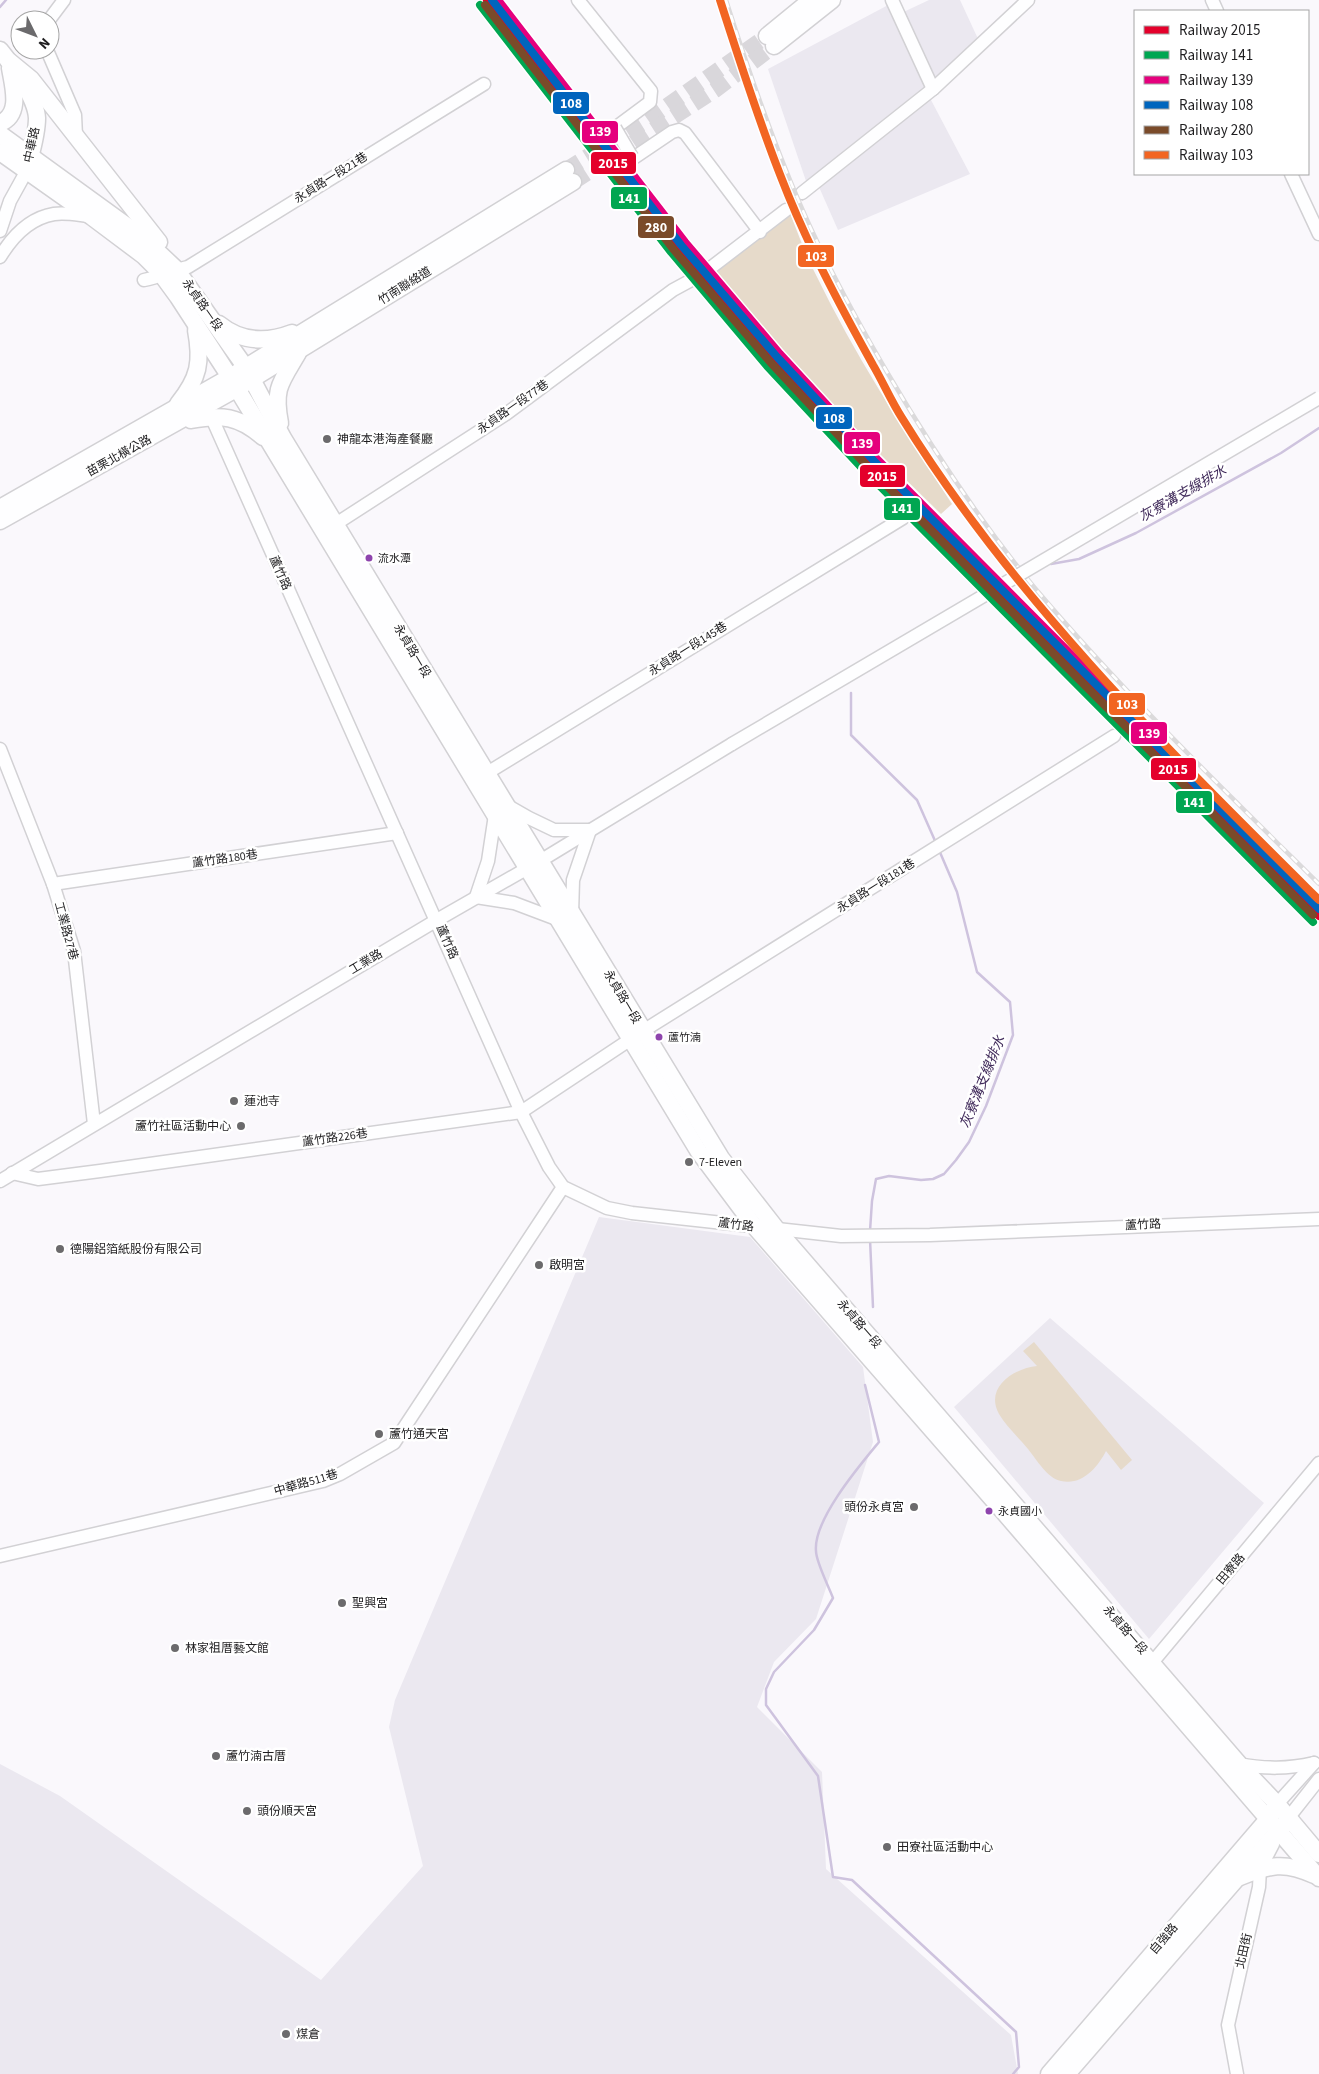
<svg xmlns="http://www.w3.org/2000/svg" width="1319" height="2074" font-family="'Source Sans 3','Noto Sans TC',sans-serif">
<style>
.built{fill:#ebe8f0}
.green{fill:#e6daca}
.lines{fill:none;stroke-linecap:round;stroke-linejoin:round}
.stream{stroke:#cec3de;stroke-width:2.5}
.minor-tunnel{stroke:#d9d7db;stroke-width:12;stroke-dasharray:12 6;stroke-linecap:butt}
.major-tunnel{stroke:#d9d7db;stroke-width:16;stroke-dasharray:16 8;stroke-linecap:butt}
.minor-casing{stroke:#d2d1d4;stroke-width:15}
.major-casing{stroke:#d2d1d4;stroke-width:19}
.minor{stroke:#fefeff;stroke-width:12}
.major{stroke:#fefeff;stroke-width:16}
.rail-casing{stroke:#dbdadb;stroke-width:4.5}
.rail{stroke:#fff;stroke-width:2.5;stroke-dasharray:8;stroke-linecap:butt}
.minor-bridge-casing{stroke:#d2d1d4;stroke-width:15;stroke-linecap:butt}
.minor-bridge{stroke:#fefeff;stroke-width:12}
.rail-1-casing{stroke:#fff;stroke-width:11}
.rail-2-casing{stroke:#fff;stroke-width:11}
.rail-3-casing{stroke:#fff;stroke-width:11}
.rail-4-casing{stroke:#fff;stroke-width:11}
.rail-5-casing{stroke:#fff;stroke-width:11}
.rail-6-casing{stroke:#fff;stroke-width:11}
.rail-1{stroke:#e4002b;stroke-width:8}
.rail-2{stroke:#00a651;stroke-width:8}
.rail-3{stroke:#e5007d;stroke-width:8}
.rail-4{stroke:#0065bd;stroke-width:8}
.rail-5{stroke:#7a4b2a;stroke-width:8}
.rail-6{stroke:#f26522;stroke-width:8}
.poi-dot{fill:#6b6a6c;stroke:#fff;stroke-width:2}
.bus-dot{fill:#8e44ad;stroke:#fff;stroke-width:2}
.labels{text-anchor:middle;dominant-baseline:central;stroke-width:5;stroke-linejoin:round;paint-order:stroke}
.bus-label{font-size:11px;fill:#1e1d1f;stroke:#fff;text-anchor:start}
.street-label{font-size:12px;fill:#1e1d1f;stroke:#fff}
.poi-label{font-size:12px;fill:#1e1d1f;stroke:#fff;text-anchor:start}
.water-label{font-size:14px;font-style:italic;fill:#422c5c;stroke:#fff}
.line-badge{stroke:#fff;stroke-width:2}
.badge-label{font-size:14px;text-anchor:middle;font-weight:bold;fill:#fff}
</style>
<rect width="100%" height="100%" fill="#faf8fc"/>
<g class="built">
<polygon points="929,0 960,0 979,41 935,82 931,100 970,174 838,230 819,187 807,184 768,69 890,4 895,16"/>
<polygon points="599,1217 750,1237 863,1367 873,1442 816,1619 774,1662 757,1707 822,1772 826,1869 1011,2035 1018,2074 0,2074 0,1764 60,1796 321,1980 423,1866 389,1727 395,1700"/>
<polygon points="1050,1318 1264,1503 1149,1639 954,1407"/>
</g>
<g class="green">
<path d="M 790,213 C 798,233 805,254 815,273 C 854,354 903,429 952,504 L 941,514 L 852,427 L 713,273 Z"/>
<path d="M 1034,1342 L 1132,1460 L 1121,1470 L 1106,1451 C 1098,1467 1082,1486 1061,1481 C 1047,1478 1037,1460 1028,1449 C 1019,1438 1006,1426 999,1414 C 984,1387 1015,1368 1037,1366 L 1023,1351 Z"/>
</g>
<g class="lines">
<g class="stream">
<polyline points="0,7 6,0"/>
<polyline points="1051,564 1079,559 1136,533 1281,453 1319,428"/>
<polyline points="851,693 851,735 917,800 936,843"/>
<polyline points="870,1231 872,1201 876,1179 889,1176 921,1180 933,1179 944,1174 956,1160 969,1142 986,1106 1013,1035 1010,1002 977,972 957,892 939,850"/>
<polyline points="870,1239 873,1307"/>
<path d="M 865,1385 L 879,1442 C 860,1465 813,1520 816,1551 C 816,1562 829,1587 833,1598 L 814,1630 L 774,1672 L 766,1689 L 766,1705 L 818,1776 L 833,1877 L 852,1880 L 1016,2032 L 1019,2067 L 1013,2074"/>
</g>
<g class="minor-tunnel">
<polyline points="786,210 802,193"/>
<polyline points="697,277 713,266"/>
</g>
<g class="major-tunnel">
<polyline points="566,170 647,120 767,36"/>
<polyline points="573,182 715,90 774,46"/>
</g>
<g class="minor-casing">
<g id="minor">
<polyline points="578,0 651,91 650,102 615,128"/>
<polyline points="892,0 933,89"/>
<polyline points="1212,0 1217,11"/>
<polyline points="49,20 64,0"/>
<polyline points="47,50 75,115 76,136"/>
<polyline points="632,157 635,157 672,132 679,130 685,133 760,232"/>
<polyline points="1291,174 1319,234"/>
<polyline points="802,193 933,89 1028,0"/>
<polyline points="0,231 10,201 26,172"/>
<path d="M 0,257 C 12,237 30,218 54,214 C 65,212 79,215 90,216"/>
<polyline points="713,266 786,210"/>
<path d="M 144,280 C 160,277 173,270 188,267 L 484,84"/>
<polyline points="211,416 521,1112 549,1167 563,1187 607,1208 632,1213 841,1236 930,1235 1319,1219"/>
<polyline points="328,529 506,414 673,290 697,277"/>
<polyline points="0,749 53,884 74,951 94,1124"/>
<polyline points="479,778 903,518"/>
<polyline points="508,806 529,818 554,830 590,830 573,880 572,914"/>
<polyline points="495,815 488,861 476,897 514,903 559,920"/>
<polyline points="53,884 397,833"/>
<polyline points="12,1173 38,1179 100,1171 521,1112 643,1031 1114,736"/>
<polyline points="0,1181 437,920 540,861 732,744"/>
<polyline points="0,1556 323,1481 340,1474 394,1443 563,1187"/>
<polyline points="1146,1670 1319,1463"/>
<path d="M 1239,1764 C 1266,1769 1287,1769 1314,1763"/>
<polyline points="1277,1804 1314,1763"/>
<polyline points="1289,1817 1319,1779"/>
<polyline points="1237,2074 1228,2025 1259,1887 1260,1869 1273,1844"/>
</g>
</g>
<g class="major-casing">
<g id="major">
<polyline points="767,36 811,0"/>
<polyline points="774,46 832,0"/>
<path d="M 0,50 C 13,66 36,98 37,118 C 37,134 32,150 28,165"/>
<polyline points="9,61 31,79 159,242"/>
<path d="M 0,123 C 22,115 13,86 10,68"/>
<polyline points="0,134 142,237 176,269 246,368 283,438 721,1158 778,1231 1239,1764 1277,1804 1319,1854"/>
<polyline points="0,152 92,217 144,256 159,271 178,297 230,377 699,1152 755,1227 1002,1510 1319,1878"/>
<path d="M 219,324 C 241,342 266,343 292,333"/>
<path d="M 178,404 C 199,378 202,362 196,330"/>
<path d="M 191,420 C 221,414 239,416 263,437"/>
<path d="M 280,423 C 273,388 281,382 298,353"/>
<polyline points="0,508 230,377 566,170"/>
<polyline points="0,521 236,389 573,182"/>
<path d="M 1240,1877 C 1270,1865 1284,1861 1314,1875"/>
<polyline points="1049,2074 1268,1819 1273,1810"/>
<polyline points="1067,2074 1285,1823"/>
</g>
</g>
<use href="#minor" class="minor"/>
<use href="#major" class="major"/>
<g class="rail-casing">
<path id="rail" d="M 726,0 C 748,69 771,137 800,204 C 825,262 855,317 887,372 C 931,447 979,520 1034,587 C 1123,692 1222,788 1319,884"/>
</g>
<use href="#rail" class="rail"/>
<g class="minor-bridge-casing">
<g id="minor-bridge">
<polyline points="615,128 632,157"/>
<polyline points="732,744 1319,398"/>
</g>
</g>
<use href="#minor-bridge" class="minor-bridge"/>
<g class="rail-1-casing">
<polyline id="rail-1" points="487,0 678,247 773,360 867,461 1319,916"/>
</g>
<g class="rail-2-casing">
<polyline id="rail-2" points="480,5 671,252 767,366 861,467 1313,922"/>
</g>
<g class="rail-3-casing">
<polyline id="rail-3" points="498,0 685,242 780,354 873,455 1319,904"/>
</g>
<g class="rail-4-casing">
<polyline id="rail-4" points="492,0 681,245 777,357 872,459 1319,909"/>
</g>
<g class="rail-5-casing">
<polyline id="rail-5" points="485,5 674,250 771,363 866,465 1313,915"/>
</g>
<g class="rail-6-casing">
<path id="rail-6" d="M 720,0 C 739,59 758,119 781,177 C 806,242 839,304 873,365 C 883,382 891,401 902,418 C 1014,599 1169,751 1319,900"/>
</g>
<use href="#rail-1" class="rail-1"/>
<use href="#rail-2" class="rail-2"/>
<use href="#rail-3" class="rail-3"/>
<use href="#rail-4" class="rail-4"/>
<use href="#rail-5" class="rail-5"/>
<use href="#rail-6" class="rail-6"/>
</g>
<g class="poi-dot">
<circle cx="327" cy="439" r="5"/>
<circle cx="234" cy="1101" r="5"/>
<circle cx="241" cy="1126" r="5"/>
<circle cx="689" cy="1162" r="5"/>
<circle cx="60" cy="1249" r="5"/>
<circle cx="539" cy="1265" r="5"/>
<circle cx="379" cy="1434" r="5"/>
<circle cx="914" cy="1507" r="5"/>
<circle cx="342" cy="1603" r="5"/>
<circle cx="175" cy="1648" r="5"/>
<circle cx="216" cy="1756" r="5"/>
<circle cx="247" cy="1811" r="5"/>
<circle cx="887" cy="1847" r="5"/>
<circle cx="286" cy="2034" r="5"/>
</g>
<g class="bus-dot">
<circle cx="369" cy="558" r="4.5"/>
<circle cx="659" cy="1037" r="4.5"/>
<circle cx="989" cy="1511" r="4.5"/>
</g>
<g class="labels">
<g class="bus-label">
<text x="378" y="558">流水潭</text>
<text x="668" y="1037">蘆竹湳</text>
<text x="998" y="1511">永貞國小</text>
</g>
<g class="street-label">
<text transform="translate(32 145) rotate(-78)">中華路</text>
<text transform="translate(331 178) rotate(-32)">永貞路一段21巷</text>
<text transform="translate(405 286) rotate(-32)">竹南聯絡道</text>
<text transform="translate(202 305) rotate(55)">永貞路一段</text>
<text transform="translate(513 407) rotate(-35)">永貞路一段77巷</text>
<text transform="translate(119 456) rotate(-29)">苗栗北橫公路</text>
<text transform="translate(280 573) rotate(66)">蘆竹路</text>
<text transform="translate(688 649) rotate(-32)">永貞路一段145巷</text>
<text transform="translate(412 651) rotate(59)">永貞路一段</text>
<text transform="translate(225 859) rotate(-8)">蘆竹路180巷</text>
<text transform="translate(876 886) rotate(-32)">永貞路一段181巷</text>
<text transform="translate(66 931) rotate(75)">工業路27巷</text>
<text transform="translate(447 942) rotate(66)">蘆竹路</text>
<text transform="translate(366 962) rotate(-31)">工業路</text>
<text transform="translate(622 997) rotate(59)">永貞路一段</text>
<text transform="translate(335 1138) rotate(-8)">蘆竹路226巷</text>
<text transform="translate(736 1225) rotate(7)">蘆竹路</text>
<text transform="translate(1143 1225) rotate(-3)">蘆竹路</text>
<text transform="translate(859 1324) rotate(49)">永貞路一段</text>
<text transform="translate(306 1483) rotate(-16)">中華路511巷</text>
<text transform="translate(1231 1569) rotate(-50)">田寮路</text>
<text transform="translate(1125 1630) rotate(49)">永貞路一段</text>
<text transform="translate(1164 1939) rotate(-50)">自強路</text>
<text transform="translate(1244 1951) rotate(-77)">北田街</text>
</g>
<g class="poi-label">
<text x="337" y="439">神龍本港海產餐廳</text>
<text x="244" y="1101">蓮池寺</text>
<text x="231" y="1126" text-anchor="end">蘆竹社區活動中心</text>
<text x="699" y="1162">7-Eleven</text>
<text x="70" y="1249">德陽鋁箔紙股份有限公司</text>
<text x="549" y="1265">啟明宮</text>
<text x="389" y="1434">蘆竹通天宮</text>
<text x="904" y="1507" text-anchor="end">頭份永貞宮</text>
<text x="352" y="1603">聖興宮</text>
<text x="185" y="1648">林家祖厝藝文館</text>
<text x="226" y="1756">蘆竹湳古厝</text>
<text x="257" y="1811">頭份順天宮</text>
<text x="897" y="1847">田寮社區活動中心</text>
<text x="296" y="2034">煤倉</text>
</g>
<g class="water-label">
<text transform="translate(1183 494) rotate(-30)">灰寮溝支線排水</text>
<text transform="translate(983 1082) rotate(-68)">灰寮溝支線排水</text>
</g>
</g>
<g class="line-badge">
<rect x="552" y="91" width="38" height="24" rx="5" fill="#0065bd"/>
<rect x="581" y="120" width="38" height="24" rx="5" fill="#e5007d"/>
<rect x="590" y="151" width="47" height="24" rx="5" fill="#e4002b"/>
<rect x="610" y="186" width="38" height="24" rx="5" fill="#00a651"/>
<rect x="637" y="215" width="38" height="24" rx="5" fill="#7a4b2a"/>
<rect x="797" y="244" width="38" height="24" rx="5" fill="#f26522"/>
<rect x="815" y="406" width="38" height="24" rx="5" fill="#0065bd"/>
<rect x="843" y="431" width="38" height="24" rx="5" fill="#e5007d"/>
<rect x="859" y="464" width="47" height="24" rx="5" fill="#e4002b"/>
<rect x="883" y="497" width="38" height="24" rx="5" fill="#00a651"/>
<rect x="1108" y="692" width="38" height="24" rx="5" fill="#f26522"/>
<rect x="1130" y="721" width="38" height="24" rx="5" fill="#e5007d"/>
<rect x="1150" y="757" width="47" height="24" rx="5" fill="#e4002b"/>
<rect x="1175" y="790" width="38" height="24" rx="5" fill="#00a651"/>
</g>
<g class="badge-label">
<text x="571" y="108">108</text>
<text x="600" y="136">139</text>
<text x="613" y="168">2015</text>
<text x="629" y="203">141</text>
<text x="656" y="232">280</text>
<text x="816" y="261">103</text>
<text x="834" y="423">108</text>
<text x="862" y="448">139</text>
<text x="882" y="481">2015</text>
<text x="902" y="513">141</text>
<text x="1127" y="709">103</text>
<text x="1149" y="738">139</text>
<text x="1173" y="774">2015</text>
<text x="1194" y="807">141</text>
</g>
<rect x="1134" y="10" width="175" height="165" fill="#ffffff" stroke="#a5a5a5"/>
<rect x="1144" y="26" width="25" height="8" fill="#e4002b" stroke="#a5a5a5"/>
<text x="1179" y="35" font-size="15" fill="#1e1d1f">Railway 2015</text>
<rect x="1144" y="51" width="25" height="8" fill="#00a651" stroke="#a5a5a5"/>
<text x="1179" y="60" font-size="15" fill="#1e1d1f">Railway 141</text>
<rect x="1144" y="76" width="25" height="8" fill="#e5007d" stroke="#a5a5a5"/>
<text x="1179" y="85" font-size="15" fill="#1e1d1f">Railway 139</text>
<rect x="1144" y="101" width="25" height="8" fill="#0065bd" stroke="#a5a5a5"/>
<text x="1179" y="110" font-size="15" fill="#1e1d1f">Railway 108</text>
<rect x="1144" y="126" width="25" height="8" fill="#7a4b2a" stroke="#a5a5a5"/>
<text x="1179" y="135" font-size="15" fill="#1e1d1f">Railway 280</text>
<rect x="1144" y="151" width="25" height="8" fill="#f26522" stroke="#a5a5a5"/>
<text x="1179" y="160" font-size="15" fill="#1e1d1f">Railway 103</text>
<g transform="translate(35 35) rotate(132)"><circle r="24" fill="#ffffff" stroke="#a5a5a5"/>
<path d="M0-4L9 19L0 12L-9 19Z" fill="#6b6a6c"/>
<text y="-8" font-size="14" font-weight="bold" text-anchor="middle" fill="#1e1d1f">N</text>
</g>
</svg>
